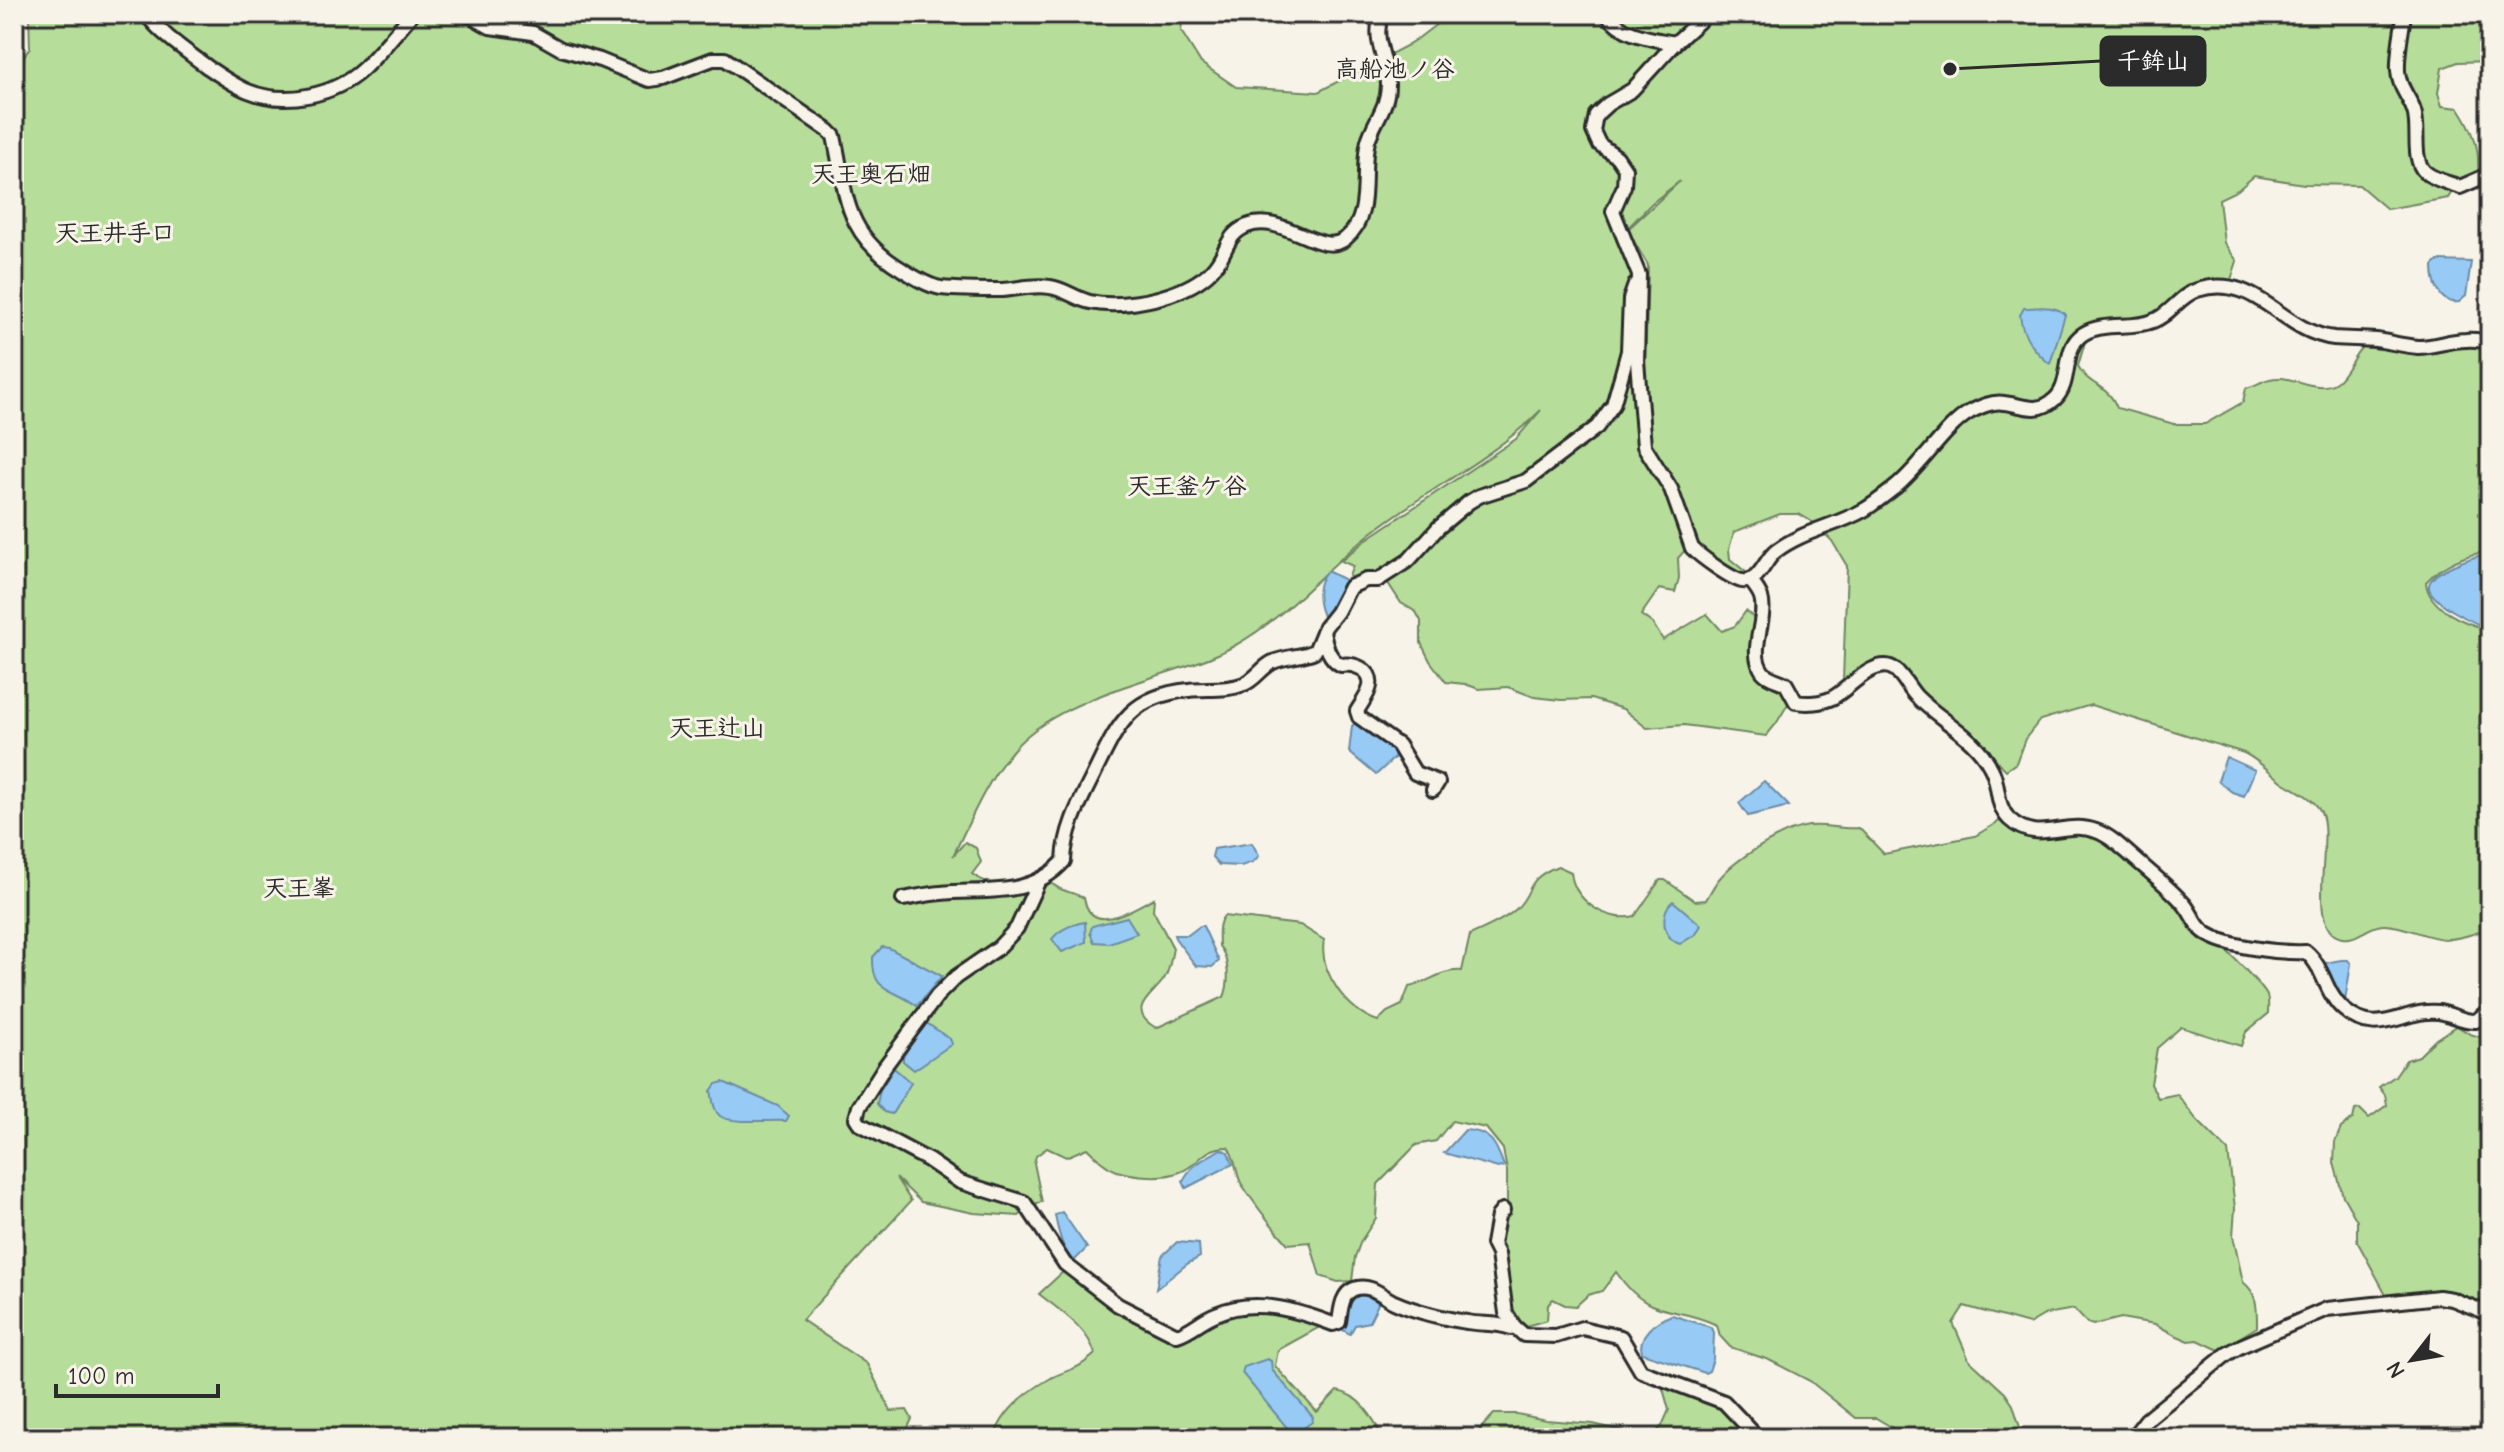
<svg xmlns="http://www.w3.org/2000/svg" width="2504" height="1452" font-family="'Comic Neue','Klee One',sans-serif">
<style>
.green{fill:#b6de9a;stroke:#708462;stroke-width:2}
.water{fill:#97cbf5;stroke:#6c8ba4;stroke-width:2}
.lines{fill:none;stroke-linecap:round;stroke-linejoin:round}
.street-casing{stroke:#2b2b2b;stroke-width:18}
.street{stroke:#f7f3e8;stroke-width:12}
.labels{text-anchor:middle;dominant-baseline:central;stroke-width:6;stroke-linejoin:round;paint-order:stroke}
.neighbourhood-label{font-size:24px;font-weight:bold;fill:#2b2b2b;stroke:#f7f3e8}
.leader{fill:none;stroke:#2b2b2b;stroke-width:3}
.callout-dot{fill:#2b2b2b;stroke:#f7f3e8;stroke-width:3}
.callout{fill:#2b2b2b;stroke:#2b2b2b;stroke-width:3}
.callout-label{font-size:24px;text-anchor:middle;font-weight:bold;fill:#fff}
</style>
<rect width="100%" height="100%" fill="#f7f3e8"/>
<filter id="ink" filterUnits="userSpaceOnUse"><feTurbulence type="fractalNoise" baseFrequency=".0125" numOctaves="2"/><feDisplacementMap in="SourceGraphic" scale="16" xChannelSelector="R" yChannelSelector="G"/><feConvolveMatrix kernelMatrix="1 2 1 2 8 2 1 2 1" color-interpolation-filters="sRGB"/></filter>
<g filter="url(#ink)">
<g class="green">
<path d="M 29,14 L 1183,14 L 1181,31 L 1201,63 L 1236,87 L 1318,92 L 1412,43 L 1450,14 L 2490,14 L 2490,61 L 2458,62 L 2442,68 L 2438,93 L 2442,106 L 2459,108 C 2473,129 2480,148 2478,173 L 2458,182 L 2448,198 L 2387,209 L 2359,185 L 2304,184 L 2254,176 L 2238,190 L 2219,199 L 2224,243 L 2237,261 L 2230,283 C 2197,275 2185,302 2157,314 C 2136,323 2112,328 2090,336 L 2085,342 L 2078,366 C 2089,387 2108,384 2117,408 L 2174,424 L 2205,424 L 2243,402 L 2246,388 C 2259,385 2266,377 2281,378 C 2297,379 2320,393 2336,382 C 2347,374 2352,357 2362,347 L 2432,354 L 2460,345 L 2490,346 L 2490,551 C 2467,554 2442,564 2426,582 C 2428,609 2466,624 2490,630 L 2490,929 C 2477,932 2461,939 2448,939 C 2428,940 2404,924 2383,925 C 2369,925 2357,941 2342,938 C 2304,931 2334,839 2321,812 C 2313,797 2297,791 2283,782 C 2270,773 2260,761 2244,753 L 2091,705 L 2040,720 L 2025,739 L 2016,763 L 2006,770 L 1970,733 L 1921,694 L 1896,662 L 1884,659 L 1872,662 L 1843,681 L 1847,566 L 1832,541 L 1814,523 L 1799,514 L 1780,514 L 1734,532 L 1729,549 L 1730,559 L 1747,573 L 1747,577 L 1701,551 L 1692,540 L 1678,492 L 1667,470 L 1649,445 L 1644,412 L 1648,265 L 1627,230 L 1680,181 L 1652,203 L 1619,237 L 1635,273 L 1635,410 L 1638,438 L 1664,486 L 1687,548 L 1678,558 L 1679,578 L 1675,592 L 1659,589 L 1641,615 L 1653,624 L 1663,640 L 1707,614 L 1722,631 L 1735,626 L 1746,611 L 1755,619 L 1753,653 L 1791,699 L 1776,724 L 1766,736 L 1684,725 L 1647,728 L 1623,709 L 1591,699 L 1561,700 L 1534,697 L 1508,687 L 1479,689 L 1465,684 L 1446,682 L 1430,661 L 1421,643 L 1421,621 L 1416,612 L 1401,603 L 1386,580 L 1354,581 L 1349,576 L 1353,566 L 1341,561 L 1367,539 L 1516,439 L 1541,410 C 1489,462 1421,492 1365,538 C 1321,573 1285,618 1234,646 C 1205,662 1170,671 1138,682 C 1096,696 1041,716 1012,751 C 986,782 970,821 953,856 L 965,842 L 976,848 L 981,862 L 972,874 C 993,891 1024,883 1049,881 C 1060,892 1071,891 1084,898 C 1091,938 1134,908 1154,898 L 1153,910 L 1173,948 C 1171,958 1170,970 1164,979 C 1153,996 1124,1009 1156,1028 L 1224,997 C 1230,983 1229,957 1219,946 C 1219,936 1217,924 1224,916 L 1300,925 L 1324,940 C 1318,972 1348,1012 1378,1021 L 1387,1012 L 1402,1005 L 1409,987 C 1429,983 1441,969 1462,971 L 1470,935 C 1485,928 1503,921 1515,910 C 1535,892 1523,880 1558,866 L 1571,872 C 1573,901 1608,923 1635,916 L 1660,880 L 1665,880 L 1695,901 L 1706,900 C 1710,893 1714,885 1719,879 C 1735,859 1784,829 1809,826 C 1826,824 1842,830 1859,828 L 1884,854 L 1975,836 L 2003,819 C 2010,825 2019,833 2028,835 C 2050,841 2072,824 2094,833 C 2114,841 2260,978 2267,996 C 2269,1001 2268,1009 2268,1014 L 2246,1032 L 2241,1046 L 2181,1027 L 2157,1048 L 2151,1084 L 2158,1098 L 2177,1094 L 2196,1119 L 2228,1151 L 2235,1208 L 2233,1236 L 2243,1282 C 2258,1293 2257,1309 2257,1327 L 2219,1350 L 2198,1340 L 2189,1341 L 2175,1335 L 2155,1324 L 2121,1318 L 2093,1325 L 2087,1323 L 2074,1309 L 2046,1314 L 2029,1324 L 1964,1306 L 1953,1323 L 1969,1360 L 2005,1393 L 2013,1405 L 2022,1434 L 2019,1438 L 1910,1438 L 1876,1418 L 1856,1418 L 1810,1381 L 1769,1360 L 1730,1347 L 1720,1336 L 1717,1325 C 1670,1303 1651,1322 1616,1272 L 1602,1291 L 1588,1295 L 1576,1306 L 1565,1305 L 1553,1299 L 1548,1305 L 1547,1320 L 1519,1328 L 1514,1320 L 1495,1245 L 1507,1208 L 1507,1171 L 1503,1149 L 1486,1128 L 1452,1121 L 1436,1141 L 1416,1145 L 1378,1184 L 1376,1218 L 1361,1241 L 1355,1257 L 1352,1281 L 1338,1282 L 1320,1276 L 1310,1242 L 1288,1244 C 1271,1225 1255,1205 1241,1183 C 1235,1171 1236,1158 1228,1147 C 1202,1147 1200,1165 1180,1172 C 1163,1179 1134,1176 1117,1171 C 1105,1167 1096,1157 1087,1148 L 1066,1157 L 1047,1148 L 1036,1156 L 1034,1163 L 1042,1202 L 1033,1204 L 1019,1216 L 974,1213 L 921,1202 L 896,1178 L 911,1201 L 802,1320 L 867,1364 L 891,1411 L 907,1410 L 912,1419 L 903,1438 L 14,1438 L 14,69 L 30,48 Z"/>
<path d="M 2457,1026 L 2470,1034 L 2490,1040 L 2490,1306 C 2451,1286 2429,1292 2387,1296 L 2357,1241 L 2357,1221 L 2343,1196 L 2334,1163 L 2335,1142 L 2341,1128 L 2353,1119 L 2355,1110 L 2360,1109 L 2369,1118 L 2387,1105 L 2385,1095 L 2379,1087 L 2395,1076 L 2406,1060 L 2419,1056 L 2436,1039 Z"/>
<path d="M 1065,1270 L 1169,1338 C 1193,1338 1199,1326 1219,1316 C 1252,1301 1292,1314 1325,1324 L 1278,1350 L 1275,1366 L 1317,1412 L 1337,1391 C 1359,1394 1375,1419 1382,1438 L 994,1438 C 1002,1411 1026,1392 1051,1378 C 1071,1368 1076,1371 1095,1354 C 1088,1328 1059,1310 1039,1294 Z"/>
<polygon points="1662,1385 1723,1407 1750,1438 1476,1438 1480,1429 1494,1414 1517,1414 1546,1420 1593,1424 1633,1433 1654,1435 1662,1426 1669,1410"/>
</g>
<g class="water">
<path d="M 2438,261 L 2471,262 L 2466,296 L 2459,302 C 2439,305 2433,283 2433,266 Z"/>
<path d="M 2024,308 C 2037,308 2056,304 2065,315 L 2050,364 C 2035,352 2022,335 2020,315 Z"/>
<path d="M 2490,553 L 2490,629 C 2476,624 2432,603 2429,588 C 2426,571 2476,556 2490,553 Z"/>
<path d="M 1327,571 L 1347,581 C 1341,595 1337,611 1323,616 C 1317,602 1315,583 1327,571 Z"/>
<path d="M 1358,720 C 1372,730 1393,739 1395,757 L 1376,775 L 1349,752 L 1352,726 Z"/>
<polygon points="2226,757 2255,770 2244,796 2232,792 2218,781"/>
<polygon points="1764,781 1789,806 1748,816 1739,803"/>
<polygon points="1252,843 1259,856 1253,862 1241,866 1219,865 1212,857 1214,849"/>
<path d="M 1673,901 L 1701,925 L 1696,934 L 1680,944 C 1662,939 1659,912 1673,901 Z"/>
<polygon points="1127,917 1137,933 1109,943 1094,942 1090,933 1092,926"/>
<path d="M 1085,922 L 1086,942 L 1062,952 L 1052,939 C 1060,929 1073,924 1085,922 Z"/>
<polygon points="1200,926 1203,926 1219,961 1212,967 1196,966 1175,938 1174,935 1188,935"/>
<path d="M 882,947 L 889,948 L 942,976 L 917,1006 C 891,986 872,994 873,957 Z"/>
<polygon points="2341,960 2348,960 2351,964 2345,1001 2332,985 2325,966 2325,963"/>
<polygon points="925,1022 950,1039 952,1044 914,1070 903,1061 903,1057"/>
<polygon points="894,1068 911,1083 892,1114 884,1112 877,1104 880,1090"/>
<path d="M 723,1082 L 778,1106 L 789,1116 L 786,1121 C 770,1120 731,1124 720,1116 C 713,1110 713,1099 711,1091 L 716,1084 Z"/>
<path d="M 1465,1130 C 1491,1131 1496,1144 1504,1166 L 1498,1168 L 1444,1153 Z"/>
<path d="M 1221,1149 L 1228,1152 L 1233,1164 L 1186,1188 L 1183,1181 C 1191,1164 1206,1158 1221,1149 Z"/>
<path d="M 1062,1212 L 1087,1248 L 1072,1263 C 1064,1253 1057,1228 1055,1215 Z"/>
<polygon points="1177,1242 1199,1244 1200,1257 1187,1264 1156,1289 1162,1256"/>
<path d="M 1356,1294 L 1375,1298 L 1378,1304 L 1369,1322 L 1355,1325 L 1350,1334 L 1343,1330 C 1341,1318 1348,1302 1356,1294 Z"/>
<path d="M 1672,1315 L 1710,1327 L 1714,1332 L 1713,1359 L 1709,1371 L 1705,1373 L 1642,1353 C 1637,1335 1655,1321 1672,1315 Z"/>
<polygon points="1267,1359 1271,1361 1272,1370 1313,1417 1312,1422 1298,1432 1288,1429 1242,1373 1244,1367"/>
</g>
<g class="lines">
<g class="street-casing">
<g id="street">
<path d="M 146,14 C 162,35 185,50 206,66 C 219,75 233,85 248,91 C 285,106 334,96 363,69 C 381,52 396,32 412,14"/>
<path d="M 467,14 L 490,27 L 533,33 L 561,49 L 600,60 L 649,80 L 663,78 L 713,59 L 725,59 L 829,131 L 834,136 C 847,197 844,235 903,270 C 914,277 928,286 941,288 C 961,290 983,290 1002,290 C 1018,289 1034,284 1050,287 C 1065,289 1076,299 1090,302 C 1116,308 1155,301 1179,291 C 1194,285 1209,276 1218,262 C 1228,247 1228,234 1247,226 C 1283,212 1320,258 1345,239 C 1374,216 1360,172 1368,141 C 1374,121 1388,107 1388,85 C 1388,59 1371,39 1382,14"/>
<path d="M 1607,14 C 1623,36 1649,38 1675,43"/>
<path d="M 1707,14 L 1675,43 L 1632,90 L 1608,104 L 1596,115 L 1593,131 L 1599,144 L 1617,157 L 1625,169 L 1624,186 L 1613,211 L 1639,275 L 1637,361 L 1644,446 L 1671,489 L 1692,548 C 1701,557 1731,579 1742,581 C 1759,584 1765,559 1776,551 C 1802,531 1836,526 1864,510 C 1874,504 1884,496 1893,489 C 1919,470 1945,426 1970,412 C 1980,407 1992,401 2004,403 C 2024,405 2037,415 2055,399 C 2073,382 2061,348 2083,334 C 2104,321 2131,330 2153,321 C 2170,315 2179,296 2197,290 C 2256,271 2281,332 2334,338 C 2348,339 2362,339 2376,340 C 2390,342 2404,346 2418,347 C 2434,347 2450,340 2466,340 C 2474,339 2482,341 2490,342"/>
<path d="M 2404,14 C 2402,32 2397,52 2398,71 C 2399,88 2409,96 2414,111 C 2420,128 2411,159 2425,172 C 2434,180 2450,183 2460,187 L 2490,174"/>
<path d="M 1750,580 C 1754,585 1759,591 1761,597 C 1768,620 1747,651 1763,672 C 1769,679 1779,680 1786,684 L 1796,702 C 1807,704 1822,703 1832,698 C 1847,691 1875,656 1894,669 C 1903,675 1909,689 1917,697 C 1941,721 1976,737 1991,768 C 2000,784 1995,805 2009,819 C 2038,846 2064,819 2096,831 C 2111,836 2123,849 2135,859 C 2151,873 2170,888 2184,904 C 2191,912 2194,922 2201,929 C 2218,947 2281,953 2306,952 C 2324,967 2325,993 2343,1009 C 2378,1040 2403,1008 2439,1012 C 2452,1014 2463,1022 2476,1021 L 2490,1009"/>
<path d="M 1323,632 C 1326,645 1328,658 1341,665 C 1353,663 1373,669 1370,686 C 1369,694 1361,704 1357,711 L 1359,717 L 1398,745 L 1415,773 L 1438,782 L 1433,790"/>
<path d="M 1038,882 L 1017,928 L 998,948 L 956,977 L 937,996 L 885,1066 L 859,1107 L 856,1118 L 860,1124 L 928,1160 L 960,1182 L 1024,1202 L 1065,1264 L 1118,1305 L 1177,1335 C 1191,1331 1202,1319 1216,1314 C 1254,1297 1296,1310 1333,1324 L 1339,1322 C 1341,1311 1341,1294 1354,1289 C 1370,1283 1382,1296 1394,1302 C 1414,1311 1446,1319 1467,1322 C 1483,1325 1496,1322 1511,1328 L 1514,1326"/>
<path d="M 903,899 C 915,897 928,894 941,893 C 985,889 1031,898 1064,861 C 1065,829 1080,802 1094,774 C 1118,725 1129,696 1189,690 C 1207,688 1227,691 1244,684 C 1255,680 1262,667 1273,662 C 1287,656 1301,657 1315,651 L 1325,627 L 1337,612 L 1350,587 L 1366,580 L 1378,580 L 1409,560 L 1438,528 L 1469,502 L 1479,496 L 1526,481 L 1597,427 L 1613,405 L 1621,377 L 1628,351 L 1630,299 L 1635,285"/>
<polyline points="1503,1210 1498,1216 1493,1244 1498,1254 1506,1313 1514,1326 1524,1335 1556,1336 1582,1328 1621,1337 1641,1371 1724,1402 1758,1438"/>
<polyline points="2132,1438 2146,1420 2227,1354 2241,1346 2327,1309 2439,1297 2452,1299 2490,1314"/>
</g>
</g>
<use href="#street" class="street"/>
</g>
</g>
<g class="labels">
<g class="neighbourhood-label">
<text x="1395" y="69">高船池ノ谷</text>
<text x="871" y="174">天王奥石畑</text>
<text x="115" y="233">天王井手口</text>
<text x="1187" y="486">天王釜ケ谷</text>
<text x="717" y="728">天王辻山</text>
<text x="299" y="888">天王峯</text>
</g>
</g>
<path class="leader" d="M1950 69L2101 61"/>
<circle class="callout-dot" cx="1950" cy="69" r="8"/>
<rect class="callout" x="2101" y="37" width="104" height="48" rx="8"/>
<g class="callout-label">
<text x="2153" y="69">千鉾山</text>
</g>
<rect width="2504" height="1452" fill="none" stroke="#f7f3e8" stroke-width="48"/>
<rect x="24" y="24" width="2456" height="1404" fill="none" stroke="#2b2b2b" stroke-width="3" filter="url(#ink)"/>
<g transform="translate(2412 1360) rotate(239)" stroke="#f7f3e8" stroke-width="6" paint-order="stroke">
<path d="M0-6L14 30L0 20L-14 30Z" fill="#2b2b2b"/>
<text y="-12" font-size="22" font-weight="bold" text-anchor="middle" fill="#2b2b2b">N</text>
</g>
<path d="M56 1384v12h162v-12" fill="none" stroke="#2b2b2b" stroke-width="4"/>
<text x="68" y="1384" font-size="24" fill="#2b2b2b" stroke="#f7f3e8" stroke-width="6" paint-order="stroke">100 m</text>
</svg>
